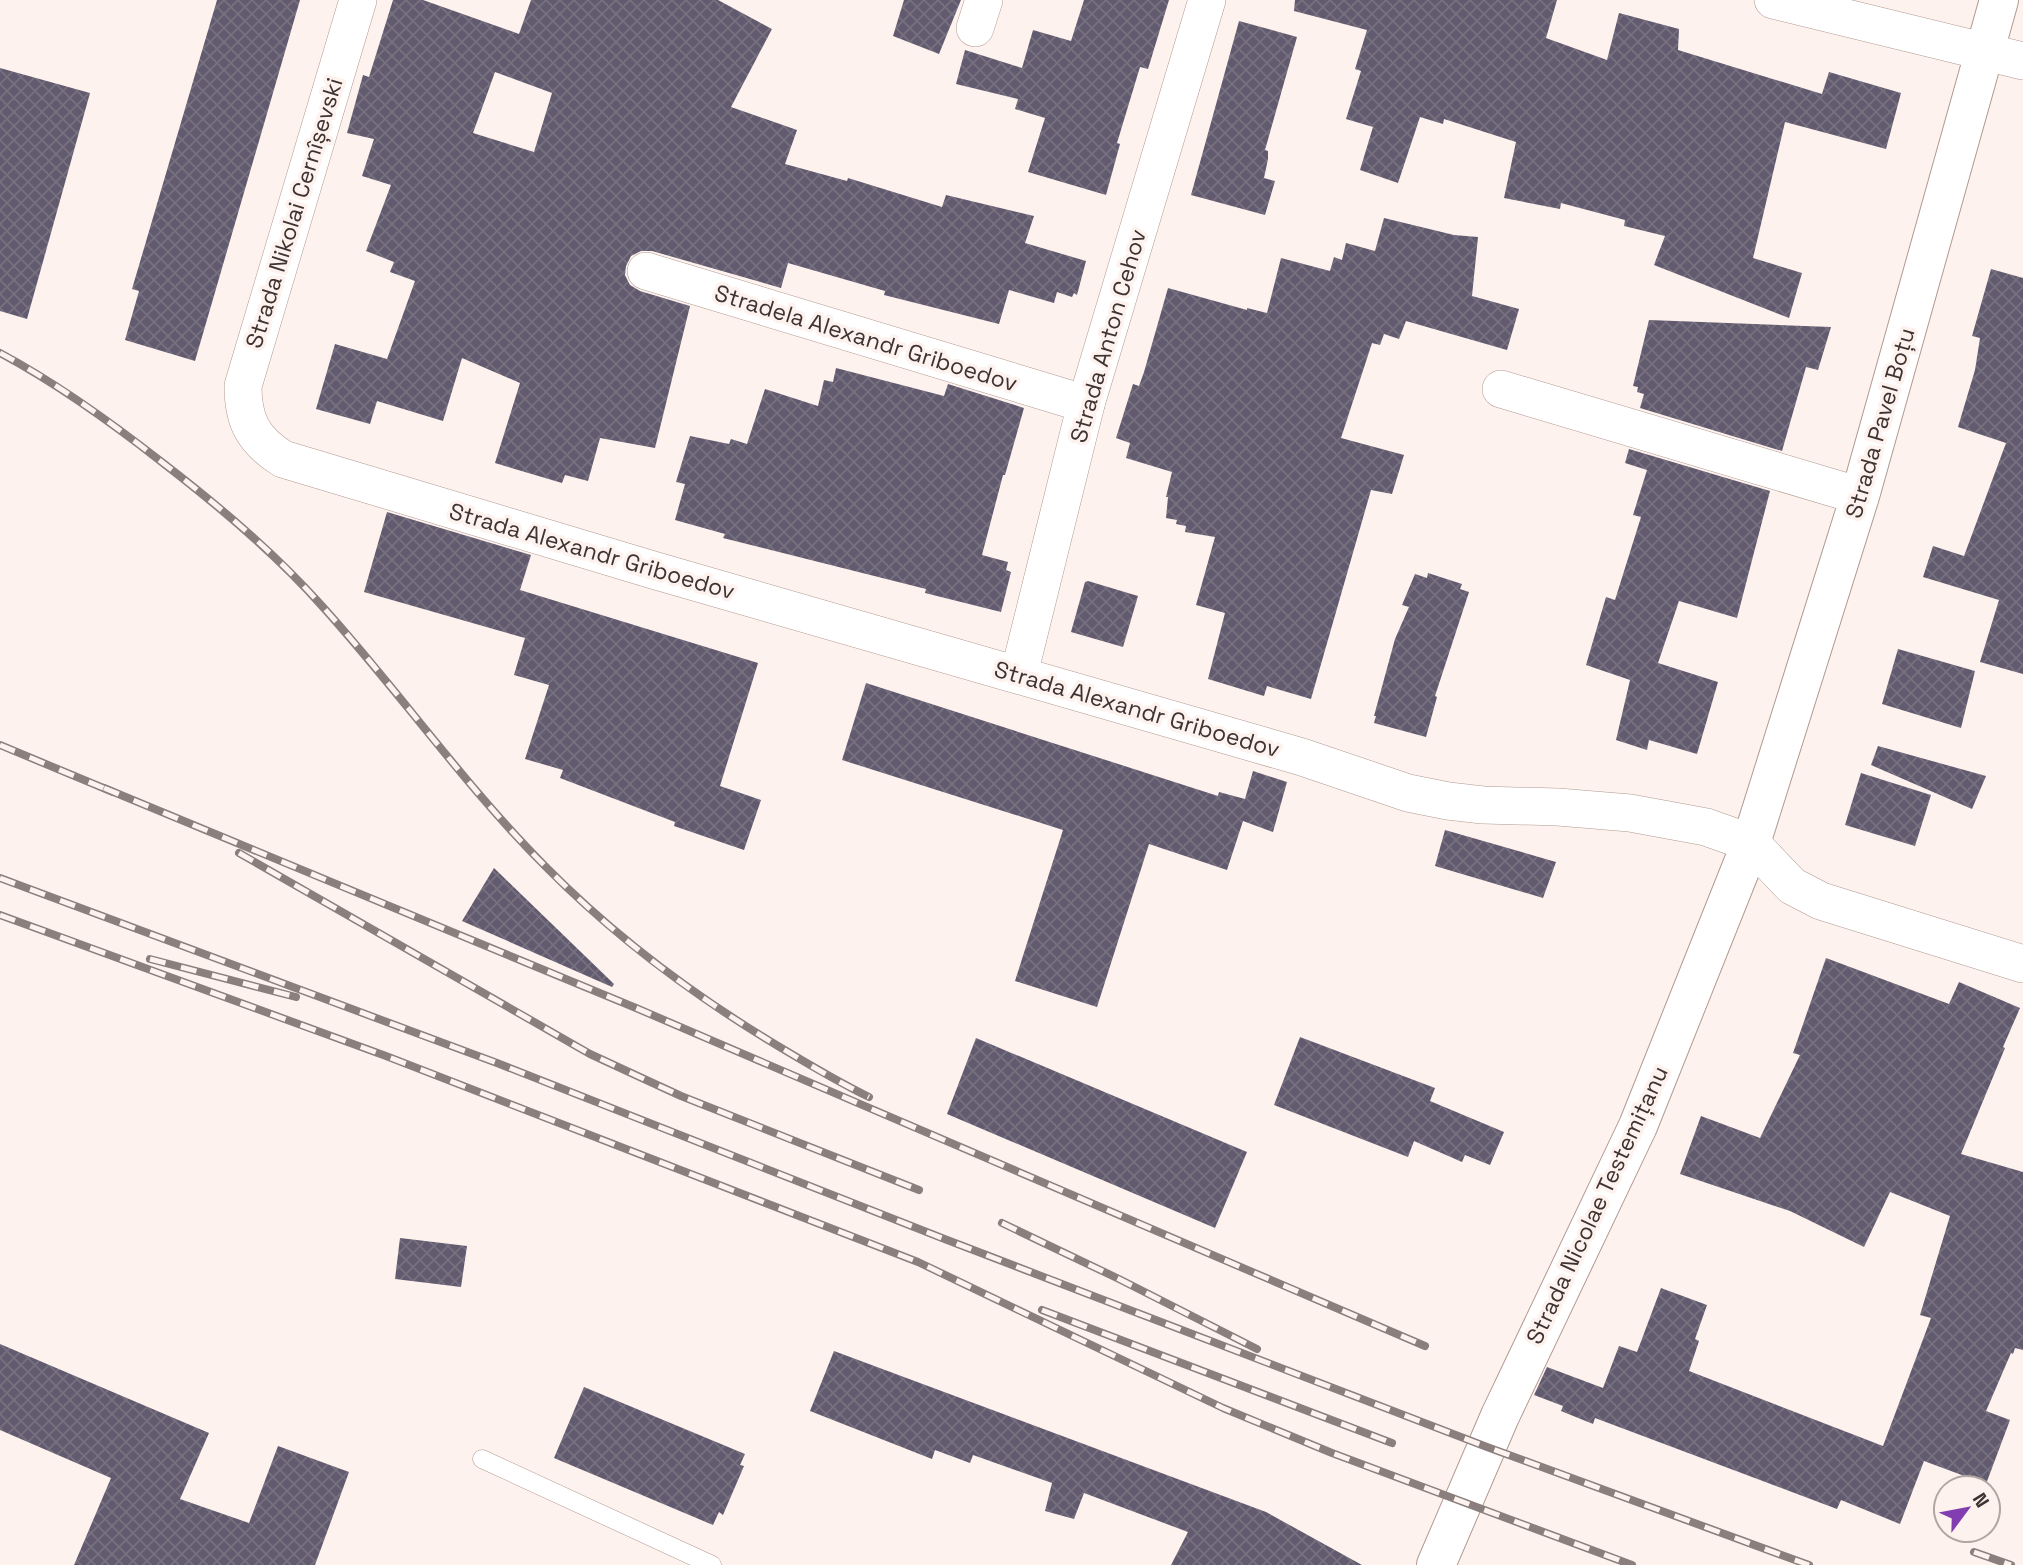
<svg xmlns="http://www.w3.org/2000/svg" width="2023" height="1565" font-family="'Space Grotesk',sans-serif">
<style>
.building{fill:url(#building-cross-hatch);fill-rule:evenodd}
.lines{fill:none;stroke-linecap:round;stroke-linejoin:round}
.lane-casing{stroke:#b29990;stroke-width:19}
.street-casing{stroke:#b29990;stroke-width:38}
.primary-casing{stroke:#b29990;stroke-width:40}
.lane{stroke:#fff;stroke-width:18}
.street{stroke:#fff;stroke-width:37}
.primary{stroke:#fff;stroke-width:38}
.rail-casing{stroke:#8a7f7c;stroke-width:8}
.rail{stroke:#fdf2ee;stroke-width:5;stroke-dasharray:16;stroke-linecap:butt}
.labels{text-anchor:middle;dominant-baseline:central;stroke-width:7;stroke-linejoin:round;paint-order:stroke}
.street-label{font-size:23px;fill:#3e3330;stroke:#fdf2ee}
</style>
<defs>
<pattern id="building-cross-hatch" width="8" height="8" patternUnits="userSpaceOnUse" patternTransform="scale(1.75)"><rect width="8" height="8" fill="#625b6f"/><path d="M0 0l8 8M0 8l8-8" fill="none" stroke="#76707f"/></pattern>
</defs>
<rect width="100%" height="100%" fill="#fdf2ee"/>
<g class="building">
<polygon points="217,0 300,0 195,361 125,340 139,291 132,289"/>
<path d="M 393,0 L 423,0 L 519,34 L 531,0 L 718,0 L 772,29 L 731,107 L 797,130 L 785,164 L 847,181 L 848,178 L 942,207 L 946,195 L 1034,216 L 1025,243 L 1086,261 L 1077,295 L 1074,293 L 1072,297 L 1057,292 L 1054,303 L 1009,290 L 999,324 L 884,295 L 885,291 L 788,263 L 781,288 L 652,251 L 641,251 L 631,256 L 626,266 L 625,275 L 630,285 L 640,291 L 690,306 L 655,448 L 600,438 L 588,481 L 565,475 L 562,483 L 495,463 L 520,383 L 462,358 L 443,421 L 377,401 L 370,424 L 316,409 L 335,344 L 387,359 L 415,281 L 390,272 L 394,262 L 366,251 L 391,185 L 362,176 L 374,139 L 347,133 L 363,75 L 369,77 ZM 495,72 L 552,93 L 534,152 L 473,133 Z"/>
<polygon points="904,0 961,0 939,54 893,36"/>
<polygon points="1084,0 1169,0 1148,69 1140,67 1117,143 1120,144 1106,195 1028,172 1045,118 1015,109 1018,99 956,84 965,50 1022,68 1033,30 1071,41"/>
<polygon points="1295,0 1557,0 1546,38 1607,60 1619,13 1679,29 1678,50 1822,94 1829,72 1901,93 1886,149 1785,122 1753,258 1802,273 1789,318 1654,265 1665,236 1624,226 1625,220 1561,203 1560,209 1504,198 1516,142 1444,119 1443,124 1420,117 1398,183 1360,170 1373,127 1346,119 1361,71 1355,69 1367,30 1294,11"/>
<polygon points="1239,21 1297,37 1265,150 1268,151 1268,159 1264,178 1275,181 1265,215 1191,195"/>
<polygon points="0,68 90,93 27,319 0,311"/>
<polygon points="1384,218 1454,235 1478,237 1472,296 1519,309 1507,350 1406,321 1399,339 1384,334 1380,345 1372,343 1341,438 1404,455 1392,494 1371,490 1311,699 1267,686 1264,696 1208,679 1225,613 1196,605 1215,537 1185,532 1186,526 1176,524 1177,520 1166,518 1168,497 1166,497 1172,472 1126,458 1130,443 1116,438 1133,384 1139,386 1144,372 1168,288 1247,310 1247,308 1267,313 1281,258 1330,271 1334,257 1342,260 1346,243 1375,251"/>
<polygon points="1991,269 2023,278 2023,674 1980,662 1999,600 1923,577 1933,546 1964,556 2006,443 1958,427 1975,370 1980,338 1972,336"/>
<polygon points="1649,320 1831,327 1818,370 1806,367 1782,451 1640,408 1644,394 1637,392 1638,387 1633,386"/>
<polygon points="836,368 944,396 948,384 1024,408 1005,475 1003,475 982,555 1008,562 1006,570 1011,572 1001,612 925,593 926,589 723,538 725,534 675,520 685,484 676,482 690,436 729,444 731,439 747,444 765,389 818,406 824,380 833,382"/>
<polygon points="1629,449 1770,491 1737,618 1679,601 1658,663 1718,682 1697,754 1649,740 1647,750 1616,740 1630,680 1586,665 1606,597 1615,600 1641,517 1633,515 1647,470 1625,463"/>
<polygon points="387,512 531,555 520,590 758,663 720,786 761,800 744,850 674,826 675,822 560,778 563,770 525,759 549,685 514,675 525,638 364,592"/>
<polygon points="1428,573 1462,584 1460,589 1469,592 1435,696 1437,697 1426,737 1374,723 1376,716 1374,716 1395,639 1409,607 1402,605 1415,574 1427,578"/>
<polygon points="1088,581 1138,596 1123,647 1071,632 1085,582"/>
<polygon points="1898,649 1975,671 1961,728 1882,704"/>
<polygon points="866,683 1218,796 1219,792 1245,799 1253,771 1287,782 1273,832 1243,821 1227,870 1149,844 1097,1007 1015,981 1063,830 842,760"/>
<polygon points="1878,746 1986,776 1972,809 1871,765"/>
<polygon points="1861,773 1931,795 1915,846 1845,825"/>
<polygon points="1445,830 1556,862 1543,898 1435,866"/>
<polygon points="494,868 614,984 612,987 462,921"/>
<polygon points="1826,958 1949,1004 1959,982 2020,1008 2003,1047 2005,1048 1961,1154 2023,1172 2023,1350 2015,1348 2013,1354 2011,1353 1986,1411 2010,1420 1986,1484 1924,1461 1900,1524 1841,1500 1837,1509 1595,1418 1593,1424 1561,1411 1563,1406 1534,1395 1547,1367 1603,1388 1619,1346 1637,1352 1661,1288 1707,1305 1695,1339 1699,1341 1689,1371 1883,1446 1931,1318 1920,1315 1950,1216 1890,1192 1864,1247 1790,1211 1680,1174 1701,1116 1760,1138 1800,1055 1793,1053"/>
<polygon points="1300,1037 1435,1088 1430,1101 1504,1132 1490,1165 1465,1155 1462,1162 1414,1141 1408,1157 1274,1105"/>
<polygon points="976,1038 1247,1152 1215,1228 947,1114"/>
<polygon points="400,1238 467,1246 461,1287 395,1279"/>
<polygon points="0,1344 209,1433 180,1499 249,1523 278,1446 349,1472 315,1565 74,1565 111,1478 0,1430"/>
<polygon points="834,1351 1266,1512 1362,1565 1171,1565 1188,1532 1084,1493 1074,1519 1045,1511 1052,1483 973,1455 970,1463 935,1450 932,1459 810,1411"/>
<polygon points="584,1387 745,1454 740,1465 744,1466 723,1515 719,1512 713,1525 554,1458"/>
</g>
<g class="lines">
<g class="lane-casing">
<polyline id="lane" points="482,1459 712,1565"/>
</g>
<g class="street-casing">
<g id="street">
<path d="M 358,0 L 243,386 C 243,421 253,440 283,459 L 653,570 L 1302,757 L 1408,793 L 1448,801 L 1483,805 L 1558,807 L 1630,813 L 1706,827 L 1751,843 L 1792,886 L 1821,901 L 2023,964"/>
<polyline points="1773,0 2023,61"/>
<polyline points="975,28 984,0"/>
<polyline points="646,271 1086,404"/>
<polyline points="1501,389 1860,496"/>
<polyline points="1019,674 1086,404 1207,0"/>
</g>
</g>
<g class="primary-casing">
<polyline id="primary" points="1436,1565 1500,1416 1638,1126 1751,843 1860,496 1999,0"/>
</g>
<use href="#lane" class="lane"/>
<use href="#street" class="street"/>
<use href="#primary" class="primary"/>
<g class="rail-casing">
<g id="rail">
<path d="M 0,353 C 58,384 112,423 163,463 C 220,507 275,553 322,606 C 399,691 464,785 545,866 C 615,937 693,995 778,1046 C 808,1064 838,1082 869,1097"/>
<polyline points="0,745 113,792"/>
<polyline points="104,788 636,1008 1425,1346"/>
<polyline points="239,853 590,1054 681,1096 919,1190"/>
<polyline points="0,878 497,1063 942,1238 1487,1447 1809,1565"/>
<polyline points="0,915 386,1056 918,1262 1223,1408 1332,1453 1632,1565"/>
<polyline points="150,959 296,997"/>
<polyline points="1002,1223 1119,1279 1257,1349"/>
<polyline points="1042,1310 1392,1443"/>
<polyline points="1974,1552 2011,1565"/>
</g>
</g>
<use href="#rail" class="rail"/>
</g>
<g class="labels">
<g class="street-label">
<text transform="translate(294 213) rotate(-73)">Strada Nikolai Cernîșevski</text>
<text transform="translate(1108 336) rotate(-74)">Strada Anton Cehov</text>
<text transform="translate(866 338) rotate(17)">Stradela Alexandr Griboedov</text>
<text transform="translate(1880 423) rotate(-74)">Strada Pavel Boțu</text>
<text transform="translate(592 551) rotate(16)">Strada Alexandr Griboedov</text>
<text transform="translate(1137 709) rotate(16)">Strada Alexandr Griboedov</text>
<text transform="translate(1597 1205) rotate(-65)">Strada Nicolae Testemițanu</text>
</g>
</g>
<g transform="translate(1967 1509) rotate(58)"><circle r="33" fill="#fdf2ee" stroke="#b1a6a2" stroke-width="2"/>
<path d="M0-5L12 26L0 18L-12 26Z" fill="#823db0"/>
<text y="-10" font-size="19" font-weight="bold" text-anchor="middle" fill="#3e3330">N</text>
</g>
</svg>
